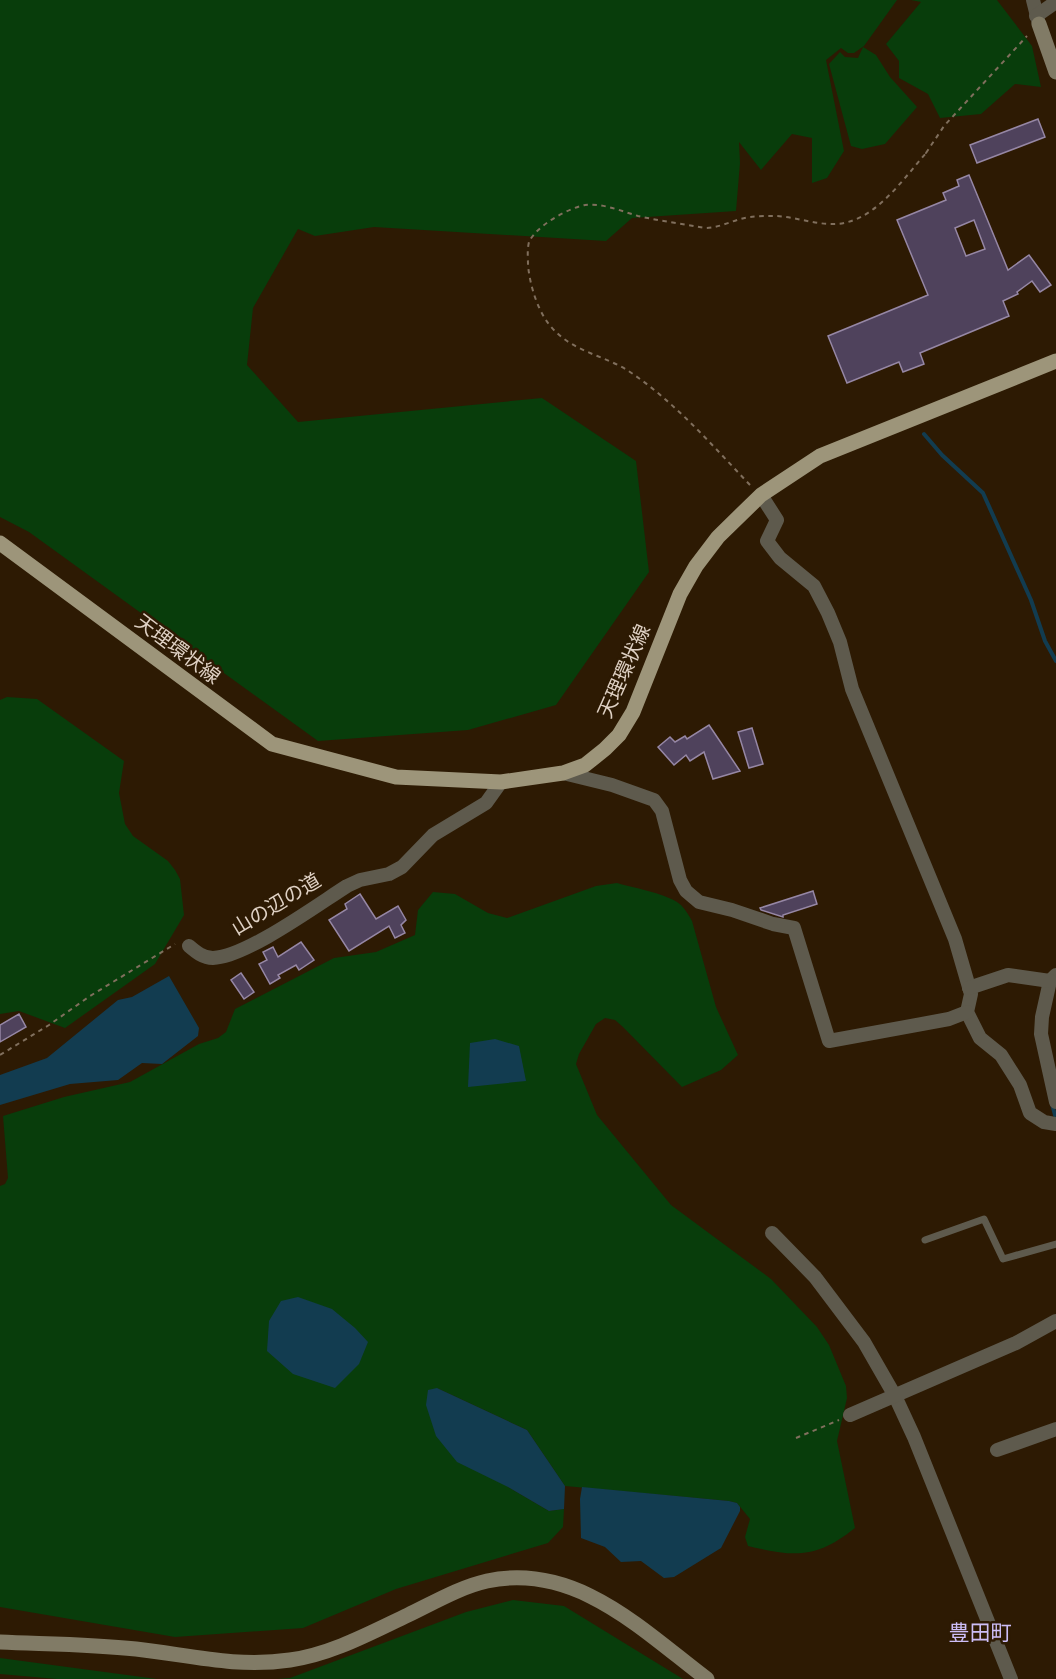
<svg xmlns="http://www.w3.org/2000/svg" width="1056" height="1679" font-family="Roboto,'Noto Sans JP',sans-serif">
<style>
.green{fill:#083d0b}
.water{fill:#123c50}
.lines{fill:none;stroke-linecap:round;stroke-linejoin:round}
.stream{stroke:#123c50;stroke-width:4}
.building{fill:#4f425c;stroke:#9687a5;stroke-width:1.5;fill-rule:evenodd}
.path{stroke:#806f5d;stroke-width:2;stroke-dasharray:4.5 4.5;stroke-linecap:butt}
.lane{stroke:#5e5a4d;stroke-width:7}
.street{stroke:#5e5a4d;stroke-width:14}
.secondary{stroke:#817b66;stroke-width:15}
.primary{stroke:#9d957a;stroke-width:15}
.labels{text-anchor:middle;dominant-baseline:central;stroke-width:5;stroke-linejoin:round;paint-order:stroke}
.street-label{font-size:20px;fill:#dfd1c4;stroke:#2d1a03}
.neighbourhood-label{font-size:21px;fill:#cdbef7;stroke:#2d1a03}
</style>
<rect width="100%" height="100%" fill="#2d1a03"/>
<g class="green">
<polygon points="0,0 897,0 864,46 854,53 848,53 841,48 826,60 844,151 827,178 812,183 812,138 792,134 761,170 739,142 740,163 736,211 632,218 606,241 374,227 315,236 298,229 253,308 247,365 298,422 542,398 636,461 649,572 556,705 468,730 318,741 29,532 0,517"/>
<polygon points="911,0 997,0 1032,46 1041,87 1015,84 981,114 940,118 928,94 899,78 899,61 886,44 921,2"/>
<polygon points="863,47 876,55 890,77 917,107 885,144 862,149 851,146 829,64 840,52 845,57 858,58"/>
<polygon points="7,697 37,699 124,761 119,793 125,824 133,836 168,861 175,870 180,879 184,915 155,964 65,1028 19,1011 0,1014 0,700"/>
<path d="M 617,883 C 634,888 669,894 681,905 C 686,910 689,916 692,921 L 716,1007 L 738,1055 L 721,1070 L 682,1087 L 623,1027 L 615,1020 L 605,1018 L 596,1024 L 579,1054 L 576,1064 L 597,1115 L 671,1205 L 771,1279 L 817,1327 L 829,1345 L 846,1386 L 847,1398 L 837,1441 L 855,1528 C 816,1559 795,1557 748,1546 L 745,1537 L 750,1519 L 737,1503 L 729,1501 L 565,1486 L 527,1430 L 437,1388 L 508,1487 L 549,1511 L 564,1509 L 563,1527 L 548,1543 L 396,1589 L 303,1628 L 175,1637 L 0,1607 L 0,1186 L 5,1184 L 8,1178 L 3,1116 L 64,1097 L 130,1082 L 199,1044 L 218,1038 L 226,1032 L 235,1009 L 334,958 L 376,952 L 415,935 L 418,910 L 433,892 L 455,894 L 488,913 L 507,918 L 596,886 Z"/>
<polygon points="513,1600 564,1606 683,1679 277,1679 290,1678 466,1612"/>
<polygon points="0,1658 157,1679 57,1679 0,1674"/>
</g>
<g class="water">
<polygon points="169,976 199,1028 198,1036 162,1064 142,1063 118,1080 70,1084 0,1105 0,1075 47,1058 118,1000 132,997"/>
<polygon points="495,1039 519,1046 526,1081 468,1087 470,1043"/>
<polygon points="298,1297 332,1309 355,1328 368,1342 359,1364 335,1388 293,1374 267,1351 269,1321 281,1301"/>
<polygon points="437,1388 527,1430 565,1486 564,1509 549,1511 508,1487 457,1462 436,1436 426,1405 428,1390"/>
<polygon points="582,1487 729,1501 737,1503 740,1507 740,1511 721,1548 674,1577 664,1578 641,1561 621,1562 605,1547 581,1538 580,1499"/>
</g>
<g class="lines">
<g class="stream">
<polyline points="924,434 942,455 983,493 1031,600 1045,641 1056,661"/>
<polyline points="1052,1104 1055,1115"/>
</g>
</g>
<g class="building">
<polygon points="1038,119 1045,137 977,163 970,145"/>
<path d="M 969,175 L 1008,270 L 1029,255 L 1051,285 L 1040,292 L 1032,281 L 1017,292 L 1018,294 L 1003,301 L 1009,316 L 920,353 L 924,364 L 903,372 L 899,362 L 847,383 L 828,336 L 928,295 L 897,220 L 946,200 L 943,193 L 959,186 L 957,180 ZM 974,220 L 985,249 L 966,256 L 955,228 Z"/>
<polygon points="709,725 740,771 713,779 704,752 690,761 686,755 674,765 658,747 670,737 675,742 685,736 687,739"/>
<polygon points="752,728 763,764 749,768 738,732"/>
<polygon points="813,891 817,904 783,915 783,917 761,910 760,908"/>
<polygon points="360,894 376,919 398,906 406,920 401,925 405,933 395,938 389,926 349,951 329,920 347,909 345,904"/>
<polygon points="301,942 314,960 299,970 296,965 278,975 280,978 270,984 259,964 267,960 263,952 273,947 278,957"/>
<polygon points="241,973 254,992 244,999 231,980"/>
<polygon points="19,1014 26,1027 0,1042 0,1025"/>
</g>
<g class="lines">
<g class="path">
<path d="M 750,485 C 712,445 673,400 627,370 C 604,356 574,351 555,331 C 539,316 530,287 528,265 C 528,258 527,250 529,242 C 536,226 568,208 585,205 C 603,203 621,211 638,216 C 660,221 683,224 705,228 C 721,228 734,219 750,217 C 758,216 768,216 777,216 C 795,217 813,224 832,224 C 873,225 902,180 927,152 L 926,153 L 944,126 L 1027,36"/>
<polyline points="0,1055 49,1025 90,996 175,944"/>
<polyline points="796,1438 839,1420"/>
</g>
<polyline class="lane" points="925,1240 984,1219 1003,1259 1056,1244"/>
<g class="street">
<polyline points="1033,0 1039,24"/>
<polyline points="1036,16 1056,2"/>
<polyline points="761,495 777,520 767,541 780,558 814,586 828,613 840,642 852,689 955,939 971,994 967,1012 980,1038 1001,1055 1020,1085 1030,1113 1044,1122 1056,1124"/>
<polyline points="563,773 612,785 654,800 662,811 680,880 686,891 699,902 732,910 773,924 794,928 829,1041 949,1019 967,1012"/>
<path d="M 189,946 C 196,952 203,958 213,958 C 246,957 317,905 347,886 L 360,880 L 389,874 L 402,867 L 433,835 L 486,803 L 501,782"/>
<polyline points="1056,975 1050,981 1042,1017 1041,1034 1056,1102"/>
<polyline points="969,988 1008,975 1050,981"/>
<polyline points="772,1233 815,1277 864,1342 895,1396 914,1437 1011,1679"/>
<polyline points="850,1415 1016,1343 1056,1321"/>
<polyline points="997,1450 1056,1429"/>
</g>
<g class="secondary">
<polyline points="1039,24 1056,72"/>
<path d="M 0,1642 C 45,1644 91,1644 136,1649 C 189,1655 236,1668 290,1660 C 332,1654 370,1633 408,1615 C 433,1603 460,1587 487,1581 C 576,1562 642,1630 707,1679"/>
</g>
<polyline class="primary" points="0,543 272,744 396,777 501,782 563,773 585,765 605,749 619,735 633,712 680,594 696,566 718,537 761,495 820,456 1056,361"/>
</g>
<g class="labels">
<g class="street-label">
<text transform="translate(178 649) rotate(37)">天理環状線</text>
<text transform="translate(624 671) rotate(-66)">天理環状線</text>
<text transform="translate(276 904) rotate(-31)">山の辺の道</text>
</g>
<g class="neighbourhood-label">
<text x="980" y="1633">豊田町</text>
</g>
</g>
</svg>
